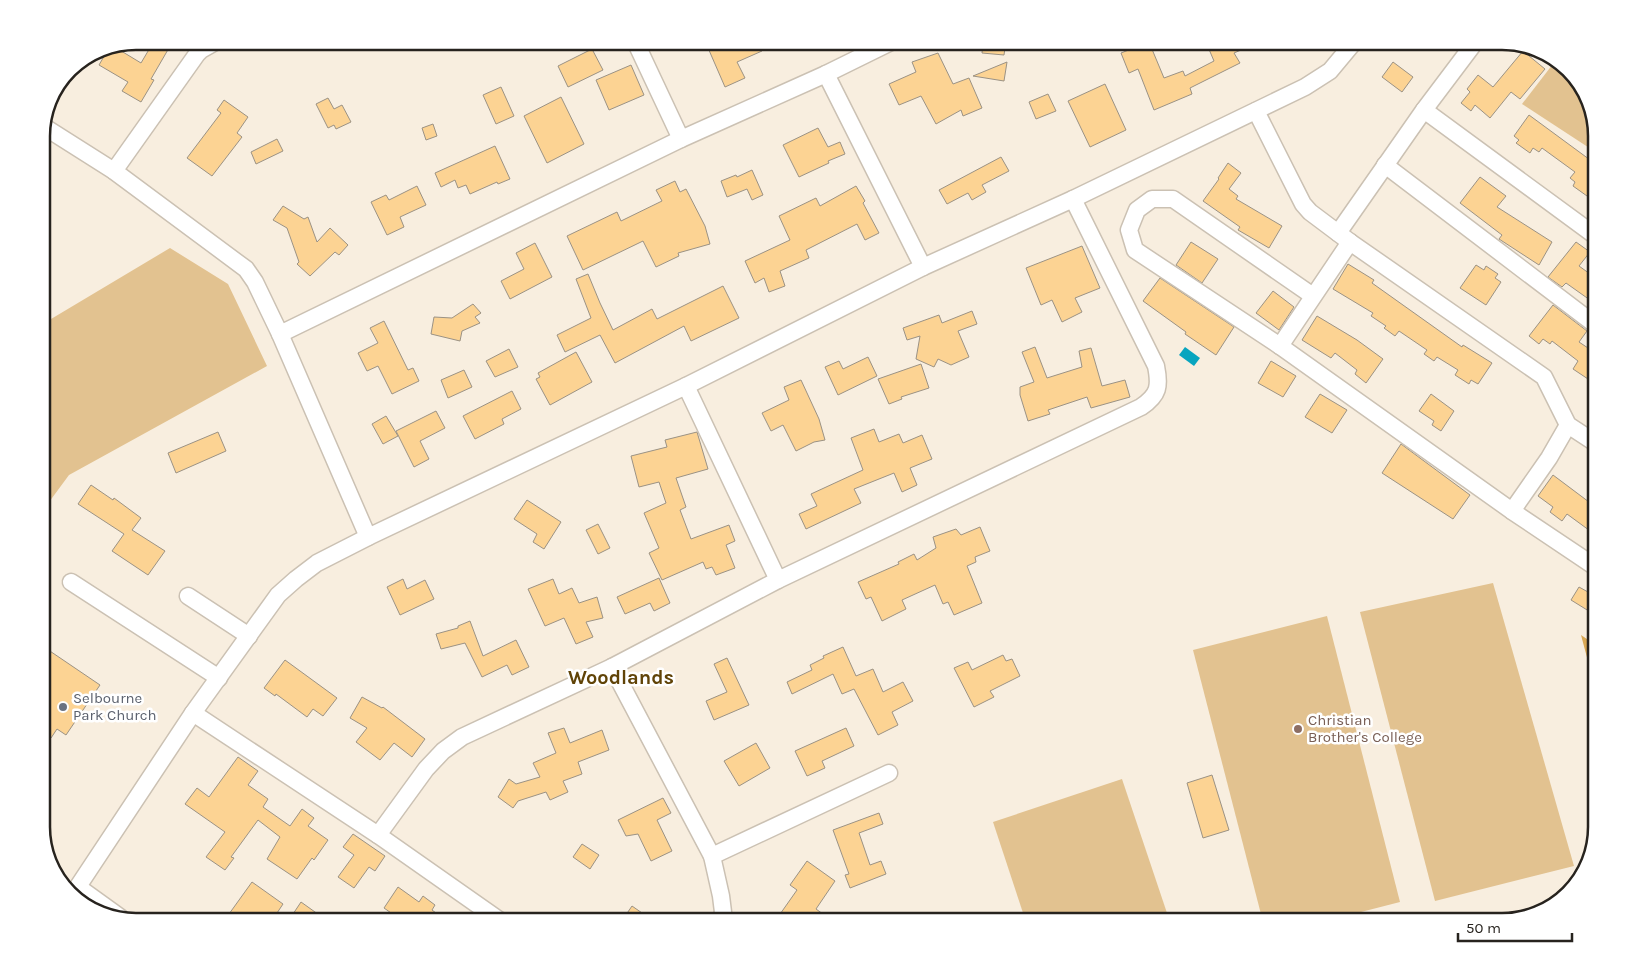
<svg xmlns="http://www.w3.org/2000/svg" width="1638" height="963" font-family="Karla,sans-serif">
<style>
.green{fill:#e2c290}
.forest{fill:#daa956}
.water{fill:#08a5bf}
.building{fill:#fcd393;stroke:#9b9284}
.lines{fill:none;stroke-linecap:round;stroke-linejoin:round}
.minor-casing{stroke:#cbc1b3;stroke-width:19}
.minor{stroke:#fff;stroke-width:16}
.worship-dot{fill:#6b7280;stroke:#fff;stroke-width:2}
.education-dot{fill:#8d6e63;stroke:#fff;stroke-width:2}
.labels{text-anchor:middle;dominant-baseline:central;stroke-width:5;stroke-linejoin:round;paint-order:stroke}
.worship-label{font-size:15px;fill:#5b616d;stroke:#fff;text-anchor:start}
.education-label{font-size:15px;fill:#785e54;stroke:#fff;text-anchor:start}
.district-label{font-size:20px;font-weight:bold;fill:#604307;stroke:#fff}
.rim{fill:none;stroke:#27231e;stroke-width:2.5}
</style>
<rect width="100%" height="100%" fill="#f8eedf"/>
<g class="green">
<polygon points="1556,60 1584,89 1597,130 1597,153 1522,104"/>
<polygon points="170,248 228,284 267,366 69,475 41,513 41,460 48,450 41,445 41,325"/>
<polygon points="1493,583 1574,866 1435,901 1360,612"/>
<polygon points="1327,616 1400,902 1322,922 1263,922 1193,650"/>
<polygon points="1122,779 1170,922 1026,922 993,822"/>
</g>
<polygon class="forest" points="1581,635 1597,646 1597,695"/>
<polygon class="water" points="1185,347 1200,358 1194,366 1179,355"/>
<g class="building">
<polygon points="154,41 173,41 151,79 154,80 141,102 122,91 128,82 99,65 110,46 113,46 141,63"/>
<polygon points="705,41 758,41 762,51 737,62 745,78 725,87"/>
<polygon points="983,41 1006,41 1004,55 982,53"/>
<polygon points="1221,41 1262,41 1234,53 1240,63 1190,88 1192,94 1154,110 1138,69 1129,73 1121,53 1149,42 1164,78 1183,71 1185,76 1214,61 1208,47"/>
<polygon points="592,49 603,70 568,87 558,66"/>
<polygon points="1523,51 1545,69 1520,99 1511,92 1490,118 1475,105 1471,111 1461,103 1470,92 1467,89 1478,75 1493,87"/>
<polygon points="938,53 953,84 969,78 982,108 963,116 961,110 936,124 921,96 899,105 889,84 916,72 912,62"/>
<polygon points="1007,62 1004,81 973,76"/>
<polygon points="1393,62 1413,77 1402,92 1382,77"/>
<polygon points="631,65 644,95 609,110 596,80"/>
<polygon points="1105,84 1126,130 1090,147 1068,101"/>
<polygon points="501,87 514,116 496,124 483,95"/>
<polygon points="1048,94 1056,111 1036,119 1029,102"/>
<polygon points="561,97 584,144 547,163 524,116"/>
<polygon points="328,98 334,109 342,105 351,122 336,129 334,125 328,128 316,104"/>
<polygon points="224,100 248,117 237,133 242,137 212,176 187,158 221,113 217,110"/>
<polygon points="1529,115 1597,165 1597,197 1589,192 1587,196 1573,186 1575,182 1570,178 1575,172 1542,148 1539,152 1533,148 1530,153 1516,143 1519,140 1514,136"/>
<polygon points="433,124 437,136 426,140 422,128"/>
<polygon points="818,128 828,147 840,142 845,154 828,161 829,163 799,177 783,145"/>
<polygon points="277,139 283,151 256,164 251,152"/>
<polygon points="495,146 510,179 498,184 497,182 470,194 466,185 458,188 455,180 441,187 435,173"/>
<polygon points="1001,157 1009,171 982,185 986,192 972,200 968,193 947,204 939,190"/>
<polygon points="1228,163 1241,173 1229,189 1238,196 1236,199 1282,226 1269,248 1238,230 1240,227 1203,201 1219,179 1218,178"/>
<polygon points="752,170 763,195 752,200 747,189 727,197 721,181 736,175 737,177"/>
<polygon points="1480,177 1506,196 1497,207 1552,242 1539,265 1499,239 1502,235 1460,203"/>
<polygon points="675,181 680,192 686,189 705,226 710,244 678,253 679,256 656,267 643,241 583,270 567,236 617,212 621,221 662,201 656,190"/>
<polygon points="417,186 426,205 400,217 404,227 387,235 371,202 386,195 389,200"/>
<polygon points="856,186 865,201 863,203 879,233 865,240 857,224 806,250 809,258 780,271 785,286 769,292 764,278 755,283 745,261 790,240 779,216 816,198 820,206"/>
<polygon points="283,206 304,219 308,217 317,242 330,228 348,245 339,255 335,252 310,276 297,264 299,262 287,228 273,220"/>
<polygon points="1191,242 1218,259 1202,283 1176,265"/>
<polygon points="1576,242 1590,252 1579,266 1597,279 1597,305 1566,283 1562,287 1548,277"/>
<polygon points="535,243 552,277 510,299 501,281 524,269 516,253"/>
<polygon points="1082,246 1100,288 1075,298 1082,312 1062,322 1052,300 1041,305 1026,268"/>
<polygon points="1348,264 1374,280 1372,283 1462,347 1463,345 1492,363 1478,384 1471,380 1469,384 1455,375 1458,370 1437,357 1434,361 1424,354 1427,350 1399,331 1395,336 1384,328 1386,326 1371,316 1373,313 1333,289"/>
<polygon points="1476,265 1484,270 1486,266 1498,274 1495,278 1501,282 1486,305 1460,288"/>
<polygon points="588,274 600,303 613,330 652,309 657,319 723,286 739,318 691,341 684,326 615,363 600,335 565,352 557,335 591,318 576,279"/>
<polygon points="1160,278 1234,327 1216,355 1185,334 1186,332 1143,301"/>
<polygon points="1273,291 1294,307 1279,330 1256,313"/>
<polygon points="473,304 481,313 475,317 480,323 462,331 460,341 431,334 434,317 452,318"/>
<polygon points="1553,305 1587,331 1579,342 1597,354 1597,385 1573,369 1578,361 1552,341 1550,344 1543,339 1539,344 1529,336"/>
<polygon points="972,311 977,324 958,331 969,357 951,365 938,359 934,367 916,359 920,336 907,340 903,328 939,315 942,323"/>
<polygon points="1317,316 1357,340 1383,359 1366,383 1355,374 1357,370 1335,353 1331,358 1302,340"/>
<polygon points="384,321 408,370 413,368 419,381 392,394 378,366 367,371 358,353 378,343 370,328"/>
<polygon points="1035,347 1047,378 1082,367 1079,351 1091,348 1102,386 1125,380 1130,397 1091,408 1087,397 1048,410 1050,414 1028,421 1020,395 1020,387 1034,382 1022,352"/>
<polygon points="509,349 518,367 495,377 486,361"/>
<polygon points="576,352 592,382 550,405 536,379 540,377 538,373"/>
<polygon points="868,357 877,376 838,395 825,367 839,361 843,369"/>
<polygon points="1271,361 1296,376 1283,397 1258,383"/>
<polygon points="921,364 929,388 901,397 902,399 889,404 878,379"/>
<polygon points="464,370 472,387 448,398 441,380"/>
<polygon points="801,380 819,419 825,440 814,442 796,451 783,425 771,431 762,413 789,400 784,387"/>
<polygon points="512,391 521,409 502,419 504,424 475,439 463,416"/>
<polygon points="1320,394 1347,410 1332,433 1305,417"/>
<polygon points="1431,394 1454,411 1441,431 1432,425 1434,421 1419,411"/>
<polygon points="436,411 445,428 420,441 429,459 414,467 396,431"/>
<polygon points="386,416 398,436 383,444 372,424"/>
<polygon points="874,429 879,442 899,434 903,443 922,435 932,459 910,468 917,485 902,492 894,473 854,489 861,503 806,529 799,514 817,506 811,494 863,470 851,438"/>
<polygon points="218,432 226,451 176,473 168,453"/>
<polygon points="697,432 708,469 676,478 686,507 680,510 691,539 729,525 735,541 726,545 735,568 716,575 712,567 706,569 703,562 662,580 649,553 659,548 644,513 666,503 659,482 639,487 631,456 667,447 665,440"/>
<polygon points="1401,444 1470,495 1453,519 1382,473"/>
<polygon points="1553,475 1597,508 1597,536 1567,514 1562,521 1550,512 1553,507 1538,496"/>
<polygon points="91,485 113,500 114,498 141,518 132,530 165,551 148,575 112,551 124,534 78,504"/>
<polygon points="527,500 561,522 544,549 533,542 537,534 514,519"/>
<polygon points="598,524 610,548 598,554 586,530"/>
<polygon points="980,527 990,551 975,557 976,562 967,566 982,603 954,615 948,602 943,604 935,585 902,600 906,609 882,621 871,597 866,599 858,582 899,564 898,562 914,554 917,560 936,548 933,537 956,529 961,535"/>
<polygon points="659,578 670,603 654,611 650,603 625,614 617,597"/>
<polygon points="403,579 407,589 425,580 434,599 400,615 387,587"/>
<polygon points="553,579 559,594 572,588 579,603 597,597 603,618 586,622 593,637 576,644 564,618 545,626 528,589"/>
<polygon points="1579,587 1597,597 1597,605 1592,613 1571,600"/>
<polygon points="470,621 483,656 516,640 529,667 512,675 507,665 482,677 465,643 441,649 436,634 458,628 458,626"/>
<polygon points="41,645 100,685 66,735 57,729 51,738 41,732"/>
<polygon points="843,647 856,676 873,669 883,692 903,682 913,701 892,712 898,725 878,735 854,689 842,694 833,674 792,694 787,682 812,670 810,665 824,658 823,656"/>
<polygon points="1003,655 1006,661 1012,659 1020,676 990,691 994,697 974,707 954,668 968,662 972,670"/>
<polygon points="727,658 749,705 714,720 706,701 727,692 714,664"/>
<polygon points="285,660 337,698 323,716 313,709 307,717 276,694 275,696 264,688"/>
<polygon points="362,697 382,708 383,707 425,739 412,757 394,743 380,760 356,742 367,728 350,718"/>
<polygon points="564,728 570,743 602,730 609,750 578,762 582,774 563,781 568,792 550,800 546,792 518,801 513,808 498,797 509,779 516,784 540,777 533,763 556,753 548,733"/>
<polygon points="846,728 854,746 822,761 825,768 807,776 795,751"/>
<polygon points="756,743 770,768 739,786 724,761"/>
<polygon points="238,757 258,771 248,785 268,799 263,807 290,826 302,809 314,818 308,826 328,840 314,860 312,858 297,879 267,859 280,837 258,820 231,857 234,858 225,870 206,857 225,832 185,804 197,788 209,797"/>
<polygon points="1212,775 1229,830 1203,838 1187,783"/>
<polygon points="663,798 671,813 657,820 672,851 651,861 638,834 626,836 618,820"/>
<polygon points="879,813 883,824 859,833 870,865 881,861 886,874 850,888 845,875 849,874 833,830"/>
<polygon points="353,834 385,856 375,871 369,867 354,888 338,877 354,855 343,847"/>
<polygon points="582,844 599,855 590,869 573,857"/>
<polygon points="807,861 835,881 816,909 834,922 812,922 805,917 801,922 785,922 778,917 797,890 790,885"/>
<polygon points="252,882 283,904 271,922 240,922 229,914"/>
<polygon points="398,887 419,902 423,896 435,905 432,910 448,922 404,922 384,908"/>
<polygon points="301,902 329,922 297,922 291,917"/>
<polygon points="632,906 655,922 621,922"/>
</g>
<g class="lines">
<g class="minor-casing">
<g id="minor">
<polyline points="635,41 681,139"/>
<polyline points="826,74 923,267"/>
<polyline points="1424,110 1597,237"/>
<polyline points="1256,111 1303,204 1310,212 1350,242 1544,377 1568,425 1597,444"/>
<polyline points="43,126 114,171 246,269 255,282 280,334 368,537"/>
<polyline points="1385,165 1597,326"/>
<polyline points="114,171 197,54 201,50 217,41"/>
<polyline points="1338,233 1424,110 1476,41"/>
<polyline points="1313,296 1173,199 1152,199 1137,210 1129,230 1135,250 1280,346 1512,511 1597,568"/>
<polyline points="280,334 681,139 826,74 893,41"/>
<polyline points="1280,346 1350,242"/>
<polyline points="686,386 778,580"/>
<polyline points="1512,511 1549,458 1568,425"/>
<polyline points="71,582 219,678"/>
<polyline points="188,596 249,636"/>
<polyline points="612,667 712,856 721,896 723,912 720,922"/>
<polyline points="193,713 378,835 502,922"/>
<path d="M 378,835 L 426,769 L 443,751 L 462,737 L 612,667 L 778,580 L 1141,407 C 1159,395 1160,386 1156,366 L 1073,199"/>
<polyline points="712,856 889,773"/>
<polyline points="78,887 121,918"/>
<polyline points="73,894 193,713 278,595 296,579 317,563 368,537 686,386 923,267 1073,199 1305,87 1330,71 1355,41"/>
</g>
</g>
<use href="#minor" class="minor"/>
</g>
<circle class="worship-dot" cx="63" cy="707" r="5"/>
<circle class="education-dot" cx="1298" cy="729" r="5"/>
<g class="labels">
<g class="worship-label">
<text x="73" y="698">Selbourne<tspan x="73" dy="17">Park Church</tspan></text>
</g>
<g class="education-label">
<text x="1308" y="720">Christian<tspan x="1308" dy="17">Brother's College</tspan></text>
</g>
<g class="district-label">
<text x="621" y="677">Woodlands</text>
</g>
</g>
<path d="M0 0H1638V963H0ZM136 50H1502A86 86 0 0 1 1588 136V827A86 86 0 0 1 1502 913H136A86 86 0 0 1 50 827V136A86 86 0 0 1 136 50Z" fill="#fff" fill-rule="evenodd"/>
<path class="rim" d="M136 50H1502A86 86 0 0 1 1588 136V827A86 86 0 0 1 1502 913H136A86 86 0 0 1 50 827V136A86 86 0 0 1 136 50Z"/>
<path d="M1458 933v8h114v-8" fill="none" stroke="#27231e" stroke-width="2.5"/>
<text x="1466" y="933" font-size="15" fill="#27231e" stroke="#ffffff" stroke-width="4" paint-order="stroke">50 m</text>
</svg>
